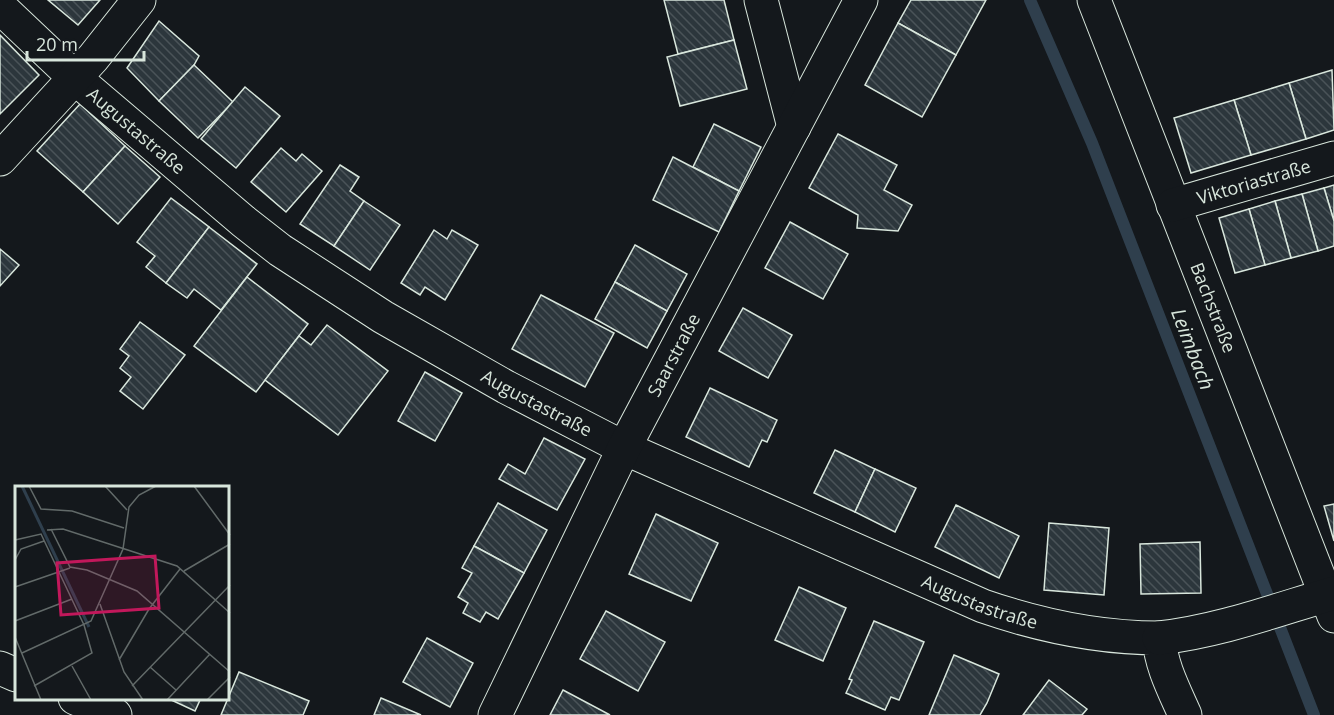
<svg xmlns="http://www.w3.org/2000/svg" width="1334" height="715" font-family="'Open Sans',sans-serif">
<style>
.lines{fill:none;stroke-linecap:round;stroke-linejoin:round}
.stream{stroke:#2f3f4d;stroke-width:12}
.building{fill:url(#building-back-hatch);stroke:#d8e6dc;stroke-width:1.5}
.minor-casing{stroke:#d8e6dc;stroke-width:35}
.minor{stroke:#14181c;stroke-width:33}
.labels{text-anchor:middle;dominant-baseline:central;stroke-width:4.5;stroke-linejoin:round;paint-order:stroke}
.street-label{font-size:18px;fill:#d8e6dc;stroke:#14181c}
.water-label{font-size:20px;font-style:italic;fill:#d8e6dc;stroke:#14181c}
.inset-river{fill:none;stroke:#2f3f4d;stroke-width:3}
.inset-road{fill:none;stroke:#626a69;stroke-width:1.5}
.view{fill:#c2185b;fill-opacity:0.15;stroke:#c2185b;stroke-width:3}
.inset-edge{fill:none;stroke:#d8e6dc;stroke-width:3}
</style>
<defs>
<pattern id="building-back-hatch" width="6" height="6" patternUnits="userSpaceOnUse" patternTransform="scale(1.5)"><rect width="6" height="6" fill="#2c363c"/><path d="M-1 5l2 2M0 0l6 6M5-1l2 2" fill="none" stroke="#4a5358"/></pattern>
</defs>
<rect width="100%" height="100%" fill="#14181c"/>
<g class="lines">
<polyline class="stream" points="1030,0 1092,143 1314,715"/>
</g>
<g class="building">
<polygon points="48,0 100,0 78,25"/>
<polygon points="664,0 724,0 734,40 678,54"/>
<polygon points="911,0 986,0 956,55 898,23"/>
<polygon points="159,21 199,56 194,65 159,101 127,68"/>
<polygon points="898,23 956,55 922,117 865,85"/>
<polygon points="0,35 39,75 0,114"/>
<polygon points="734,40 747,89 680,106 667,57"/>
<polygon points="194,65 233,102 198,138 159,101"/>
<polygon points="1332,70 1334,130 1306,139 1289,83"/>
<polygon points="1289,83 1306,139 1251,155 1234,100"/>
<polygon points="245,87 280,116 236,168 201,139"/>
<polygon points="1234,100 1251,155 1191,173 1174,118"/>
<polygon points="80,104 125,146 83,192 37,151"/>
<polygon points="714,124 761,147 739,191 693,167"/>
<polygon points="838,134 897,165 884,190 912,205 898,231 857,228 858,215 809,188"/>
<polygon points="125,146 160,177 118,224 83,192"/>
<polygon points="281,148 296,161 302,154 322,171 286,212 251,182"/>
<polygon points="673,157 739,191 719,232 653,200"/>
<polygon points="340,165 359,177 350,191 364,201 334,246 300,224"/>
<polygon points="1334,185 1334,221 1324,188"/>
<polygon points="1324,188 1334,221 1334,246 1318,251 1302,194"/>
<polygon points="1302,194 1318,251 1291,258 1275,201"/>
<polygon points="171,198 209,227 166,283 146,267 155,256 137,242"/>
<polygon points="364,201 400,225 370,270 334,246"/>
<polygon points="1275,201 1291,258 1265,265 1249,209"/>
<polygon points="1249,209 1265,265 1235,273 1219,218"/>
<polygon points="790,222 848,254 823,299 765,268"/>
<polygon points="209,227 257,264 221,310 194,289 187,298 166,283"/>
<polygon points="434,230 447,239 452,230 478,245 445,300 425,287 420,295 401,283"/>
<polygon points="635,245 687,274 667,311 615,282"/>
<polygon points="0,249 19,265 0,286"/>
<polygon points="247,277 308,324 256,392 194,346"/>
<polygon points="615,282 667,311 647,348 595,319"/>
<polygon points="541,295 614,333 585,387 512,349"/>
<polygon points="743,308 792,335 768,378 719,351"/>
<polygon points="140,322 185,355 143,409 120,391 131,377 120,368 129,356 120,349"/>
<polygon points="327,325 388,371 338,435 265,380 299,336 311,345"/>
<polygon points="425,372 462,393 435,441 398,421"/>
<polygon points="710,388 777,420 767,442 762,440 749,467 686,437"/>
<polygon points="544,438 585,459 557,510 499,479 508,464 525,474"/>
<polygon points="835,450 875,469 855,512 814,493"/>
<polygon points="875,469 916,488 895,532 855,512"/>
<polygon points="498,503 547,530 524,573 474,546"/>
<polygon points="1334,504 1334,541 1324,506"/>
<polygon points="956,505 1019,536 999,578 935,547"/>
<polygon points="656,514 718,543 691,601 629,574"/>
<polygon points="1049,523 1109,528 1104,595 1044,590"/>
<polygon points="1200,542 1201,593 1141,594 1140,544"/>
<polygon points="474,546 524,573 498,619 486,612 480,622 463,613 468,603 458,597 472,573 462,568"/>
<polygon points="799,587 846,608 823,661 775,640"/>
<polygon points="606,611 665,642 638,691 580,659"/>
<polygon points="874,621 924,642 899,700 891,697 885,710 846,693 852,680 849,679"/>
<polygon points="427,638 473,663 450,707 403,682"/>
<polygon points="954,655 999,674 987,703 980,715 929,715"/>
<polygon points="239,672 309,701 303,715 221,715"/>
<polygon points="1049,680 1087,709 1082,715 1023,715"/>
<polygon points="563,690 610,715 550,715"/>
<polygon points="167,698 201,698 195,711"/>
<polygon points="381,698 421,715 374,715"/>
</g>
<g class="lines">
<g class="minor-casing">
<g id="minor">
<polyline points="761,0 794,127"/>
<path id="s1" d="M 1094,0 L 1334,616"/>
<path id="s2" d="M 0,7 L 75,78 L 243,221 L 280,250 L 383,317 L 506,387 L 624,448 L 983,606 C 1041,626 1098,638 1159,638 C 1161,666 1174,690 1185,715"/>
<polyline points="0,159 93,58 139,0"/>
<path id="s3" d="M 1173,205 L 1334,158"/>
<path d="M 1159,638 C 1220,631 1276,610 1334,593"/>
<polyline points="0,668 16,675"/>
<polyline points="75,698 115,715"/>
<path id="s4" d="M 495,715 L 624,448 L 861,0"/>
</g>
</g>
<use href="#minor" class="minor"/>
</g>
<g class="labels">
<g class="street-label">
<text stroke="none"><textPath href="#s2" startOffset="184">Augustastraße</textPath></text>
<text stroke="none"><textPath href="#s3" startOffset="84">Viktoriastraße</textPath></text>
<text stroke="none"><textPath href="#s1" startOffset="330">Bachstraße</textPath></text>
<text stroke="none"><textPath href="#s4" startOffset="402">Saarstraße</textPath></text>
<text stroke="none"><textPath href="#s2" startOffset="670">Augustastraße</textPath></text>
<text stroke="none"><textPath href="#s2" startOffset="1156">Augustastraße</textPath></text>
</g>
<g class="water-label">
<text transform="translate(1193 349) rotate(69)">Leimbach</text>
</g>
</g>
<g transform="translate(15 486)">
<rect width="214" height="214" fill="#14181c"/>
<path class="inset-river" d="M 7,0 L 74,141"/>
<path class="inset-road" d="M 14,0 L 26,23 L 57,25 L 109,42M 90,0 L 112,24M 179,0 L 215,49M 36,43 L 55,81 L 72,84 L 122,105 L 215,186M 32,44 L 48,43 L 162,80 L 215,127M 0,54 L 26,48 L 69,139 L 77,167 L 19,200M 0,74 L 6,63 L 29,55M 169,85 L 215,58M 0,101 L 55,82M 85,118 L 109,186 L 128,214M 0,135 L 57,113M 0,151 L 26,214M 7,167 L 76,135 L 108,63 L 114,21 L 124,9 L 141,0M 104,174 L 134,123 L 165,83M 57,180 L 76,214M 135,181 L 161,204M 117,200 L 215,99M 152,214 L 195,168M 192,214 L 215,191"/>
<path class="view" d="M 140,70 L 144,122 L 46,129 L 42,77 Z"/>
<rect width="214" height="214" class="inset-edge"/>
</g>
<path d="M27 51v9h117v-9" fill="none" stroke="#d8e6dc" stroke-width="3"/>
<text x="36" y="51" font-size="18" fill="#d8e6dc" stroke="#14181c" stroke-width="4.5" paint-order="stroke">20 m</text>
</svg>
